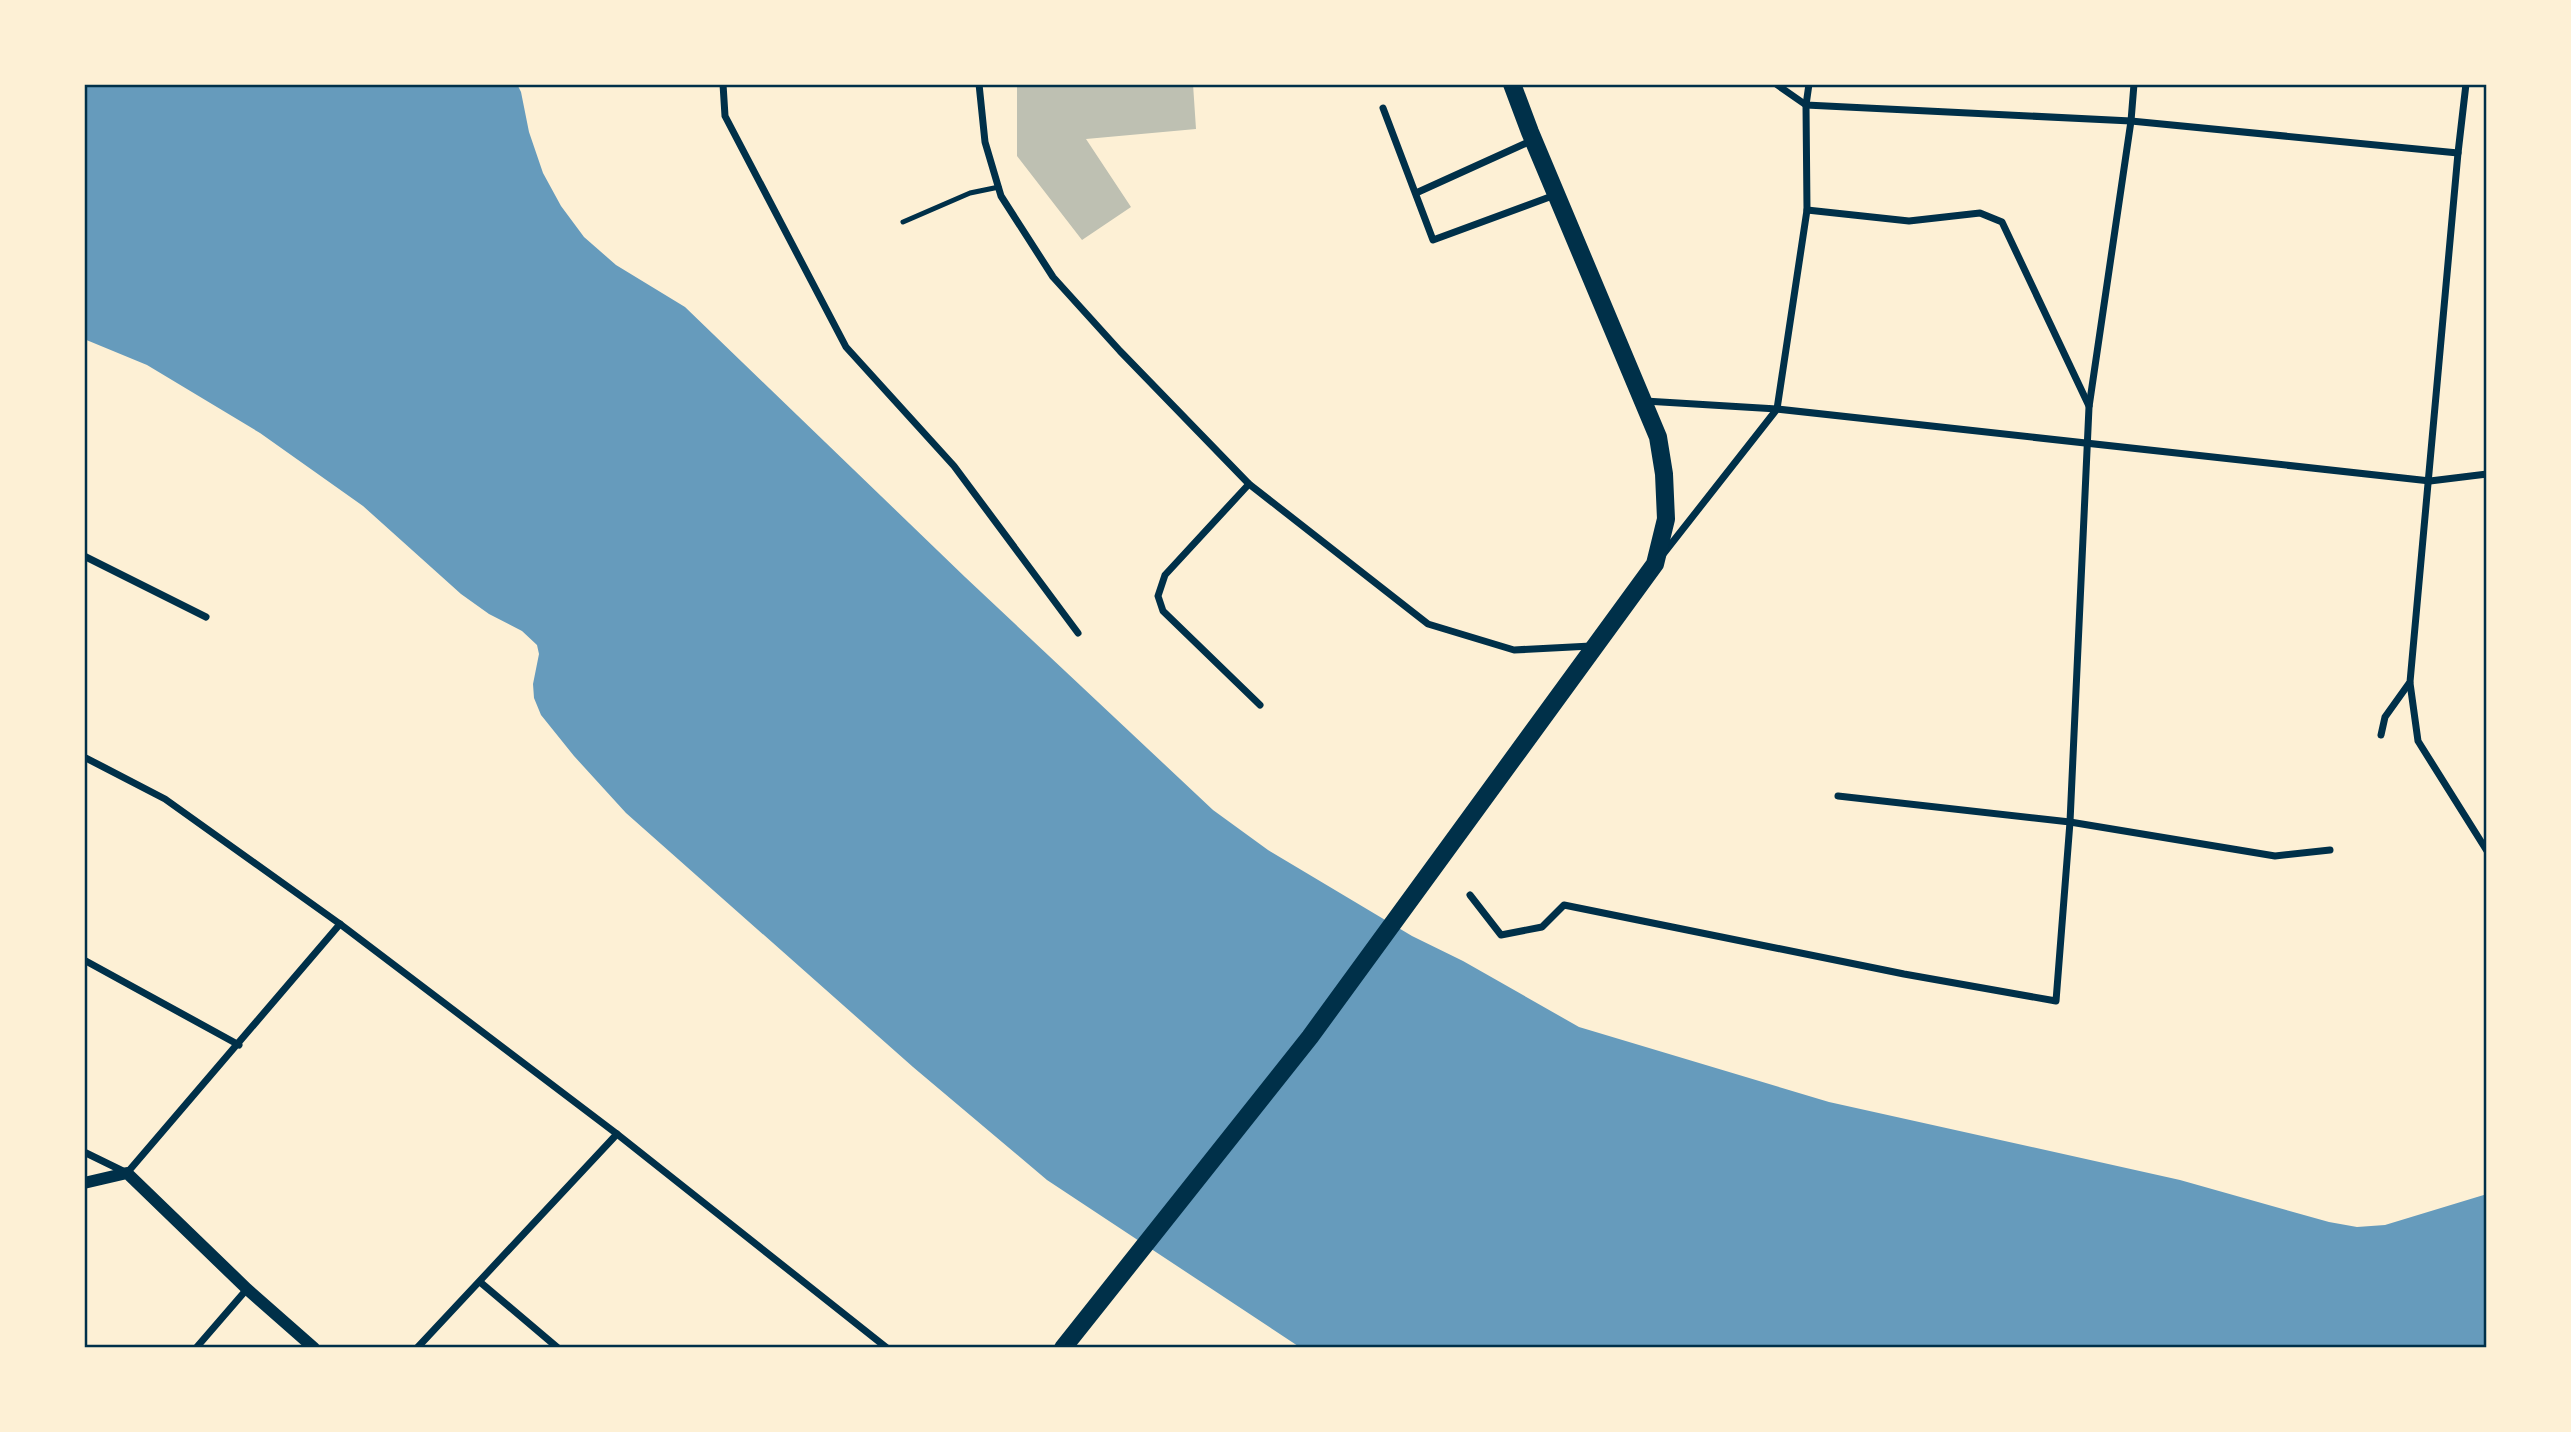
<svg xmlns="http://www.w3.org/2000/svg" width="2571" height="1432" font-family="Manrope,sans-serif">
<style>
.water{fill:#669bbc}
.building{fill:#bec0b2}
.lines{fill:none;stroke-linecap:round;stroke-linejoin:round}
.service{stroke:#003049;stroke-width:5}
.minor{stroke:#003049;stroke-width:7}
.tertiary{stroke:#003049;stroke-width:12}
.primary{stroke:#003049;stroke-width:18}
.neatline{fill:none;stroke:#003049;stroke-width:2.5}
</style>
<rect width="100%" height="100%" fill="#fdf0d5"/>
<polygon class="water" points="84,84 517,84 521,92 529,132 543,173 561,206 584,237 616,265 685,307 965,577 1213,810 1268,850 1412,936 1463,961 1579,1027 1829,1102 2180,1180 2329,1222 2357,1227 2385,1225 2487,1194 2487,1348 1301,1348 1047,1180 913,1067 626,813 574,756 541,715 534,698 533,684 539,654 537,645 522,631 489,614 461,594 363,506 260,433 147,365 84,339"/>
<polygon class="building" points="1017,84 1193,84 1196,129 1086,139 1131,207 1082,240 1017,156"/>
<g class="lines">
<polyline class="service" points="903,222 970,193 999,187"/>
<g class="minor">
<polyline points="723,84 725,116 846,347 954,466 1078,633"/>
<polyline points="979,84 985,142 1001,196 1053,277 1120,351 1249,484 1428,624 1514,650 1591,646"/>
<polyline points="1776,84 1806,105 2131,121 2458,153"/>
<polyline points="1383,108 1433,240 1555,195"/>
<polyline points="1416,193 1533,140"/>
<polyline points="1807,210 1909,221 1980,213 2002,222 2089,406"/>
<polyline points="1645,401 1777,409 2430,481 2487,474"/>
<polyline points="1249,484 1165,575 1158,596 1163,611 1260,705"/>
<polyline points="1664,553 1777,409 1807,210 1806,105 1809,84"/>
<polyline points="84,556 206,617"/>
<polyline points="2410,683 2418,741 2487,851"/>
<polyline points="2381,735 2385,717 2410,682 2458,153 2466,84"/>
<polyline points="84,757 165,799 340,924 617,1134 887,1348"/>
<polyline points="1838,796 2070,822 2275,856 2330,850"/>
<polyline points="1470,895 1501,935 1542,927 1564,905 1904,974 2056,1001 2070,822 2089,407 2131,121 2134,84"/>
<polyline points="84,960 239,1045"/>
<polyline points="84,1152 127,1173 340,924"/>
<polyline points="480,1282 558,1348"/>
<polyline points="84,1347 85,1348"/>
<polyline points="196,1348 247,1289"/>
<polyline points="417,1348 617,1134"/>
</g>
<polyline class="tertiary" points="84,1183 127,1173 247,1289 314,1348"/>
<polyline class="primary" points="1063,1348 1310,1037 1655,564 1666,519 1664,474 1658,437 1530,132 1512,84"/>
</g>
<rect width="2571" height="1432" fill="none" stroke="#fdf0d5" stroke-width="172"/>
<rect x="86" y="86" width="2399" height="1260" class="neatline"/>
</svg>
